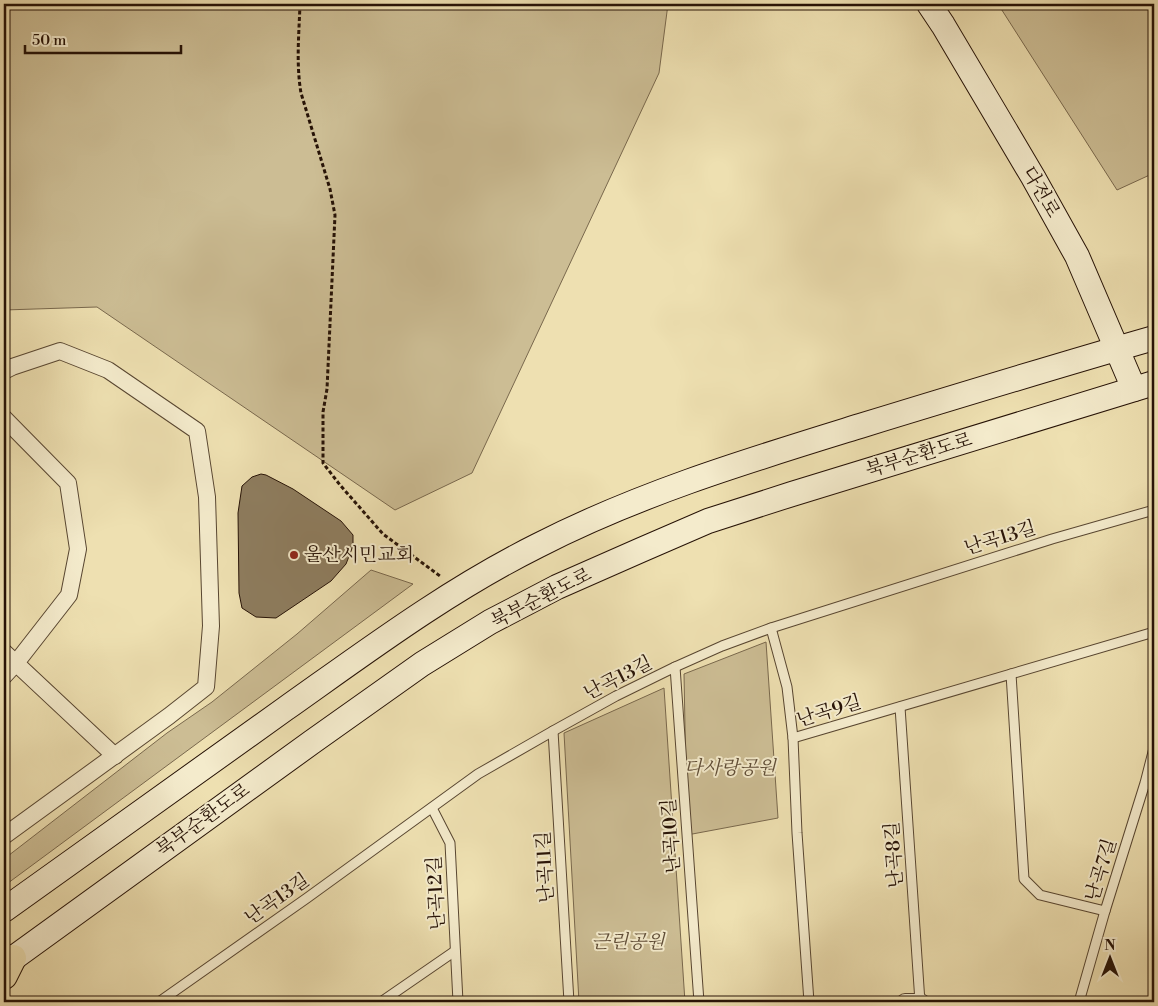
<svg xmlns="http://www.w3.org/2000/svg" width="1158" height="1006" font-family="'Libre Bodoni','Noto Serif KR',serif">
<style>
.green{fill:#ccbd94;stroke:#79684d}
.building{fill:#8e7d5f;stroke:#261206}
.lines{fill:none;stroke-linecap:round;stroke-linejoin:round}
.lane-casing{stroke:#584631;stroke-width:11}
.street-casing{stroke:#584631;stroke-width:18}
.secondary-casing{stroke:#261206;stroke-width:26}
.primary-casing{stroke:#261206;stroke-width:28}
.path{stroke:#261206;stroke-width:3;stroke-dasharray:4 2.5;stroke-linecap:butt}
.lane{stroke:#f4ebcc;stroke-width:9}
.street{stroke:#f4ebcc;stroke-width:16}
.secondary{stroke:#f4ebcc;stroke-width:24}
.primary{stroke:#eee0b1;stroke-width:26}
.poi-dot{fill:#8f2418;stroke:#f4ebcc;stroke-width:2}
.labels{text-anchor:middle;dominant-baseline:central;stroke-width:4;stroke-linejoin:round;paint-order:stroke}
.street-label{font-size:19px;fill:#261206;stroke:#f4ebcc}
.poi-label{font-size:19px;fill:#261206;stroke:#f4ebcc;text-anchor:start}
.park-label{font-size:19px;font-style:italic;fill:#604e38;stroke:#f4ebcc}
</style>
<rect width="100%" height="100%" fill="#eee0b1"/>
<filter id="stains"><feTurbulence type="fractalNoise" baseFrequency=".004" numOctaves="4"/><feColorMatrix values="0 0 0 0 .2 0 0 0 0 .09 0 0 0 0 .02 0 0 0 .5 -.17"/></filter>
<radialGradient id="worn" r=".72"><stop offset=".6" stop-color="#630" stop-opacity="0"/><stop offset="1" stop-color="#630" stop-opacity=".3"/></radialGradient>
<g class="green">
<polygon points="4,4 668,4 659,73 472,473 395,510 97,307 4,310"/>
<polygon points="998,4 1154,4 1154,173 1117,190"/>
<polygon points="371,570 413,584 4,886 4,859 167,733 212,702 297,634"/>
<polygon points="766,642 778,818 687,835 684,674"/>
<polygon points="664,688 685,1002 579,1002 564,733"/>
</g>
<polygon class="building" points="261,474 266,475 293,489 341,521 353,535 353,546 346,564 331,581 276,618 256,617 242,608 239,593 238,513 242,486 252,477"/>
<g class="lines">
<g class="lane-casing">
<g id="lane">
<polyline points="771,628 787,687 793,738 797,833 809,1002"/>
<polyline points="675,667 699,1002"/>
<polyline points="1011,674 1024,879 1040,895 1105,911"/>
<polyline points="900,707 920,1002"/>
<polyline points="553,731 569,1002"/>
<polyline points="793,738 1154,632"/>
<polyline points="432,808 450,843 458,1002"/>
<polyline points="159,1002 307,898 478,774 553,731 616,696 675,667 722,646 771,628 1052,539 1154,510"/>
<polyline points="381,1002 455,951"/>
<polyline points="1079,1002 1105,911 1145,783 1154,748"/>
</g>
</g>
<g class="street-casing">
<g id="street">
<polyline points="4,371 12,367 60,351 108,370 197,431 207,497 211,626 206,687 169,716 4,836"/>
<polyline points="4,418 68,483 78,549 69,595 16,663 4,676"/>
<polyline points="4,652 115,756"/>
<polyline points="905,1002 921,1002"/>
</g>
</g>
<g class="secondary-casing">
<g id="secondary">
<polyline points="929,4 943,25 1033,177 1077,256 1134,389"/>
<path d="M 4,910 C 98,843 191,776 285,709 C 367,651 447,591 537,546 C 640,493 750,460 860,426 C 958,396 1056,366 1154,338"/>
<polyline points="4,965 312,742 422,664 490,622 557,587 641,550 708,521 792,494 1154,383"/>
</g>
</g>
<g class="primary-casing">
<polyline id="primary" points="4,976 13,958"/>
</g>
<path class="path" d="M 300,4 C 299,34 296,64 301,93 L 330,189 L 335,215 L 327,389 L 323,412 L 323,463 L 340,485 L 383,534 L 440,576"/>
<use href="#lane" class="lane"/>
<use href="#street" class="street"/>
<use href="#secondary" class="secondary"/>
<use href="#primary" class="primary"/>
</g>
<circle class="poi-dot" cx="294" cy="555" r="5"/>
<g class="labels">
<g class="street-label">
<text transform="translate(1041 192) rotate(60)">다전로</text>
<text transform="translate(919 455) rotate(-17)">북부순환도로</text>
<text transform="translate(1000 538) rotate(-17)">난곡13길</text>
<text transform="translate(541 598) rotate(-27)">북부순환도로</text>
<text transform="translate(618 678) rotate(-27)">난곡13길</text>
<text transform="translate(829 711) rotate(-17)">난곡9길</text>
<text transform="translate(203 820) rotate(-36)">북부순환도로</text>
<text transform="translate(671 836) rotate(-94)">난곡10길</text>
<text transform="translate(894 855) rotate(-94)">난곡8길</text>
<text transform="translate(545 867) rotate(-93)">난곡11길</text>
<text transform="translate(1101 870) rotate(-73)">난곡7길</text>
<text transform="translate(436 893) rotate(-93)">난곡12길</text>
<text transform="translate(277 899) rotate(-35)">난곡13길</text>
</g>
<g class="poi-label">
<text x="304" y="555">울산시민교회</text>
</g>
<g class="park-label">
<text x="730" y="768">다사랑공원</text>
<text x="628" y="942">근린공원</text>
</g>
</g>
<rect width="1158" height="1006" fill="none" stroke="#eee0b1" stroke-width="20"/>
<rect x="5" y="5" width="1148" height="996" fill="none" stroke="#261206" stroke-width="2.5"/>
<rect x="10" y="10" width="1138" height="986" fill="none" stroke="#261206"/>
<g transform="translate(1110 958)" stroke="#f4ebcc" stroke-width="4" paint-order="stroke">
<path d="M0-4L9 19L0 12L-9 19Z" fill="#261206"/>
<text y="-8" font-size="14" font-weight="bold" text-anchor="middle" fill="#261206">N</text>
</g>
<path d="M25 45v8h156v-8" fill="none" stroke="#261206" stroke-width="2.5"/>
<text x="32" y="45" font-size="15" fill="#261206" stroke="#f4ebcc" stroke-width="4" paint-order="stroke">50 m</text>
<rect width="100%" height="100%" filter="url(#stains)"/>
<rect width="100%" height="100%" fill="url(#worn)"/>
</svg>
